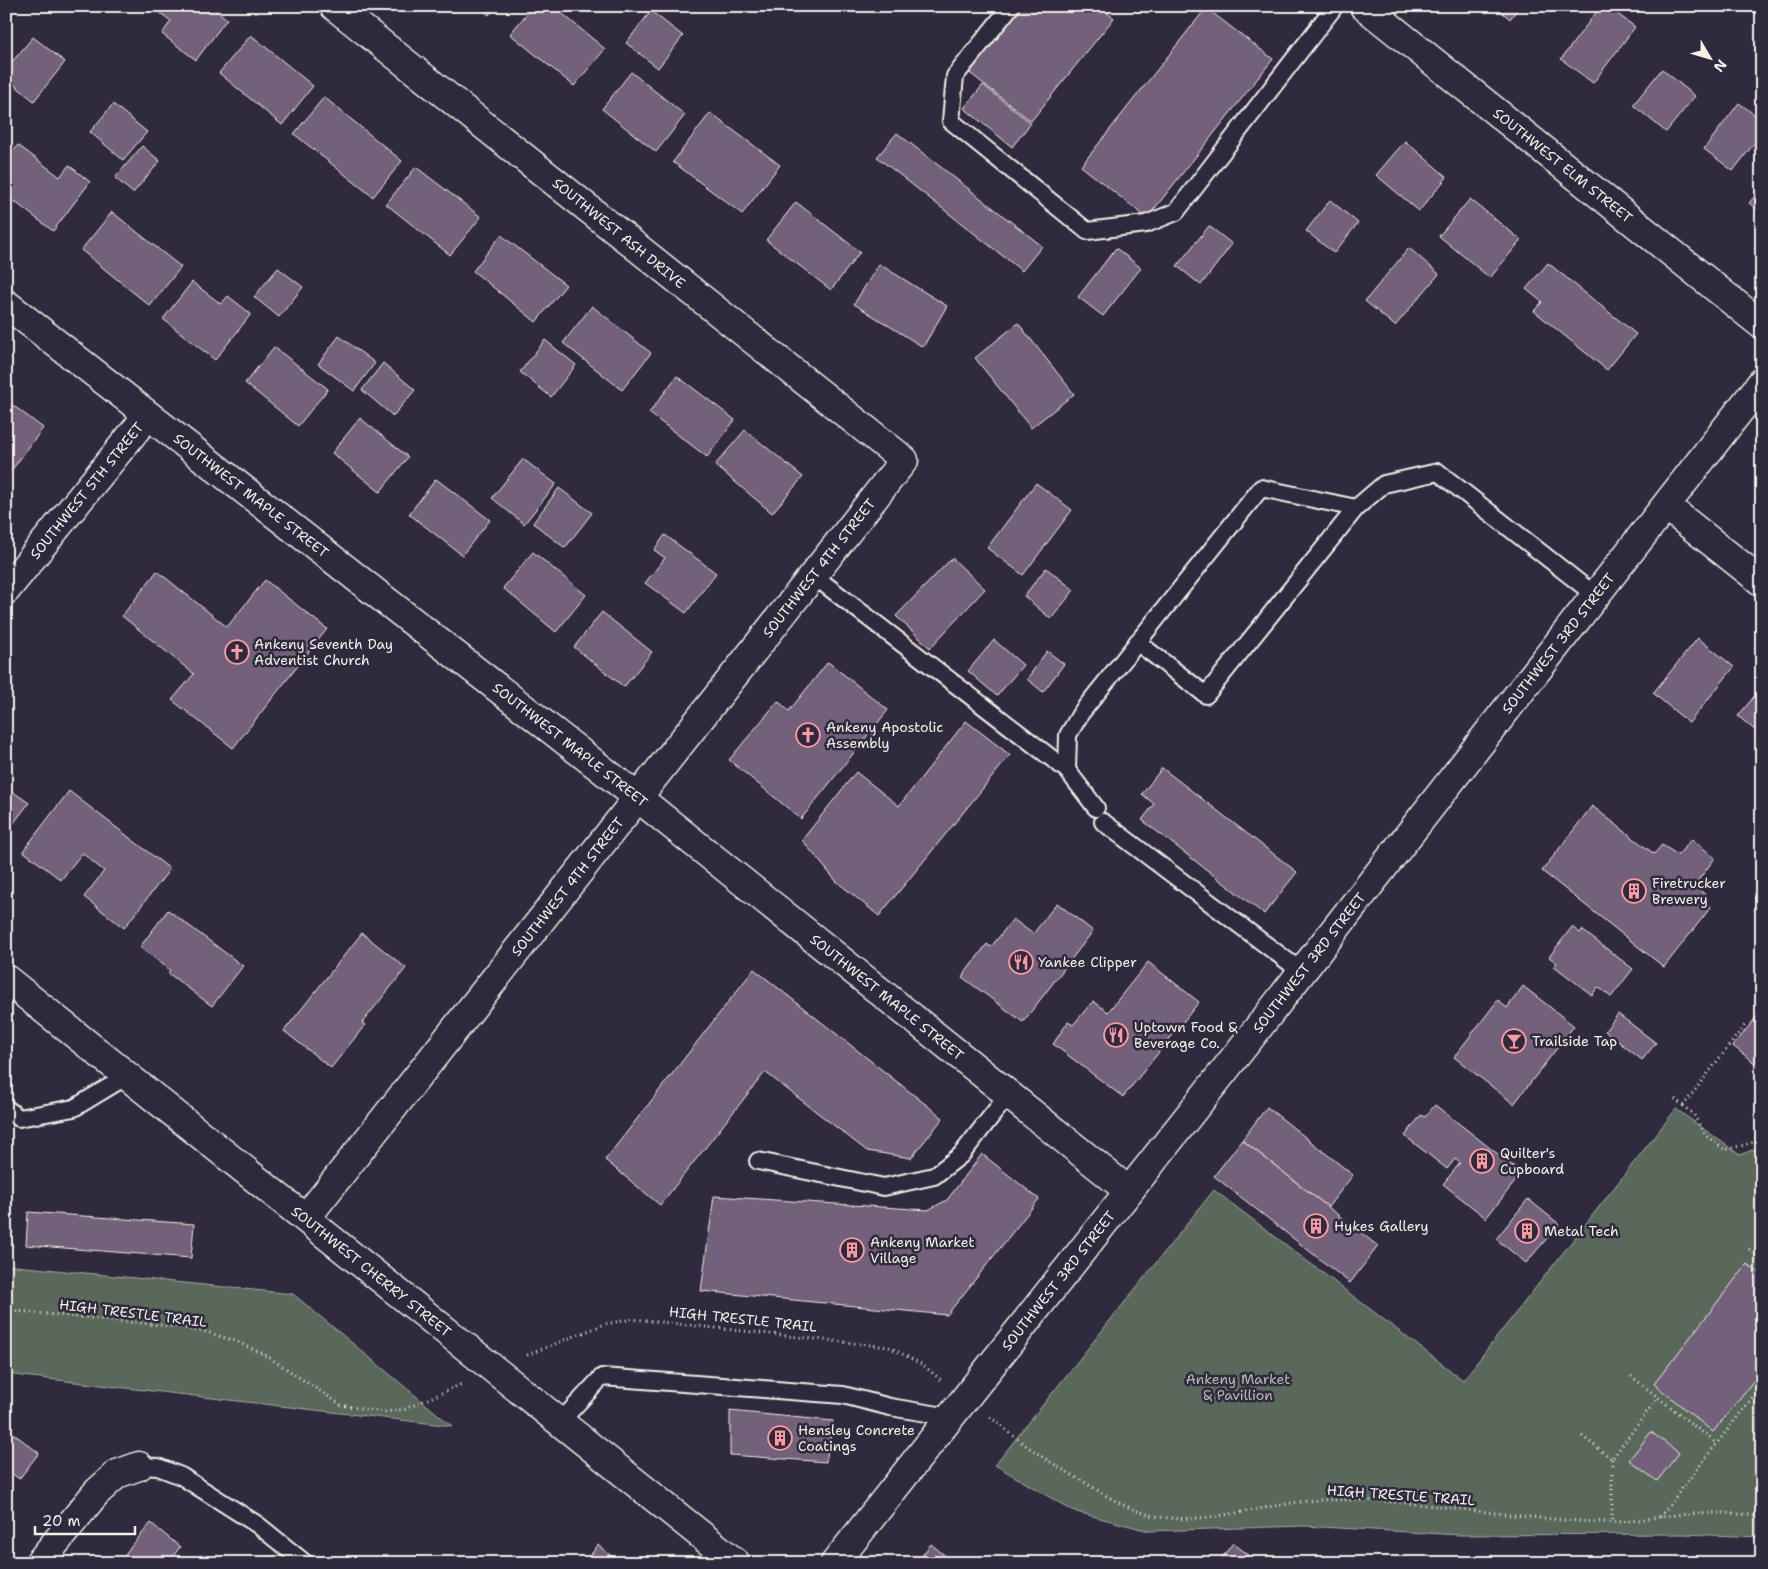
<svg xmlns="http://www.w3.org/2000/svg" width="1768" height="1569" font-family="'Shantell Sans',sans-serif">
<style>
.green{fill:#5a675c;stroke:#a7aca2}
.building{fill:#73617a;stroke:#f4f1e8}
.lines{fill:none;stroke-linecap:round;stroke-linejoin:round}
.service-casing{stroke:#f4f1e8;stroke-width:20}
.minor-casing{stroke:#f4f1e8;stroke-width:31}
.tertiary-casing{stroke:#f4f1e8;stroke-width:31}
.path{stroke:#f4f1e8;stroke-width:3;stroke-dasharray:1 4;stroke-linecap:butt}
.service{stroke:#2f2a3d;stroke-width:16}
.minor{stroke:#2f2a3d;stroke-width:28}
.tertiary{stroke:#2f2a3d;stroke-width:28}
.labels{text-anchor:middle;dominant-baseline:central;stroke-width:5;stroke-linejoin:round;paint-order:stroke}
.street-label{font-size:14px;fill:#f4f1e8;stroke:#2f2a3d}
.poi-label{font-size:14px;fill:#f4f1e8;stroke:#2f2a3d;text-anchor:start}
.park-label{font-size:14px;fill:#b6bab0;stroke:#2f2a3d}
</style>
<rect width="100%" height="100%" fill="#2f2a3d"/>
<filter id="ink" filterUnits="userSpaceOnUse"><feTurbulence type="fractalNoise" baseFrequency=".02" numOctaves="2"/><feDisplacementMap in="SourceGraphic" scale="10" xChannelSelector="R" yChannelSelector="G"/><feConvolveMatrix kernelMatrix="1 2 1 2 8 2 1 2 1" color-interpolation-filters="sRGB"/></filter>
<g filter="url(#ink)">
<g class="green">
<polygon points="1676,1109 1740,1155 1762,1146 1762,1537 1682,1534 1460,1535 1304,1526 1149,1531 1073,1511 995,1465 1214,1190 1463,1380"/>
<polygon points="6,1265 293,1294 452,1426 6,1374"/>
</g>
<g class="building">
<polygon points="151,6 211,6 227,19 196,60 162,34 171,21"/>
<polygon points="478,6 497,6 489,15"/>
<polygon points="533,6 553,6 605,49 574,86 510,34"/>
<polygon points="1017,6 1099,6 1114,18 1031,121 966,70"/>
<polygon points="1495,6 1520,6 1510,19"/>
<polygon points="1601,6 1607,6 1635,27 1593,83 1561,59"/>
<polygon points="1206,8 1273,59 1147,218 1081,166"/>
<polygon points="651,11 683,36 658,68 626,43"/>
<polygon points="251,35 313,86 282,125 219,73"/>
<polygon points="33,37 65,62 34,101 6,78 6,69"/>
<polygon points="1662,69 1695,96 1666,132 1633,105"/>
<polygon points="631,72 685,115 656,152 602,109"/>
<polygon points="983,85 1031,123 1012,147 964,108"/>
<polygon points="324,97 402,161 373,197 294,134"/>
<polygon points="1739,103 1762,120 1762,133 1733,171 1704,149"/>
<polygon points="113,104 147,132 123,160 90,132"/>
<polygon points="710,113 780,165 742,214 673,162"/>
<polygon points="897,133 1042,246 1022,271 877,157"/>
<polygon points="1405,141 1447,177 1419,211 1376,175"/>
<polygon points="18,145 60,177 69,165 90,182 53,231 6,195 6,160"/>
<polygon points="142,146 160,161 133,193 115,178"/>
<polygon points="416,167 481,217 450,255 386,204"/>
<polygon points="1762,188 1762,213 1749,203"/>
<polygon points="1470,199 1521,240 1490,278 1439,236"/>
<polygon points="1330,200 1358,223 1334,253 1306,231"/>
<polygon points="796,202 860,252 831,290 766,240"/>
<polygon points="112,212 181,267 150,306 81,250"/>
<polygon points="1209,226 1232,244 1201,285 1177,266"/>
<polygon points="501,235 566,285 536,322 473,271"/>
<polygon points="1116,248 1141,268 1103,316 1078,297"/>
<polygon points="1409,248 1439,274 1395,326 1365,301"/>
<polygon points="1548,263 1636,334 1607,370 1534,311 1542,302 1526,289"/>
<polygon points="879,264 947,306 923,347 854,304"/>
<polygon points="278,268 303,287 279,317 254,297"/>
<polygon points="192,282 221,304 228,296 251,314 215,360 163,319"/>
<polygon points="592,306 651,353 622,390 563,343"/>
<polygon points="1018,323 1074,394 1031,428 975,358"/>
<polygon points="339,336 375,363 354,391 318,364"/>
<polygon points="545,340 576,365 551,397 520,372"/>
<polygon points="274,347 328,389 298,426 245,383"/>
<polygon points="383,363 415,390 393,416 362,390"/>
<polygon points="677,376 735,420 707,457 649,413"/>
<polygon points="6,400 43,428 11,471 6,468"/>
<polygon points="360,418 408,457 380,492 332,453"/>
<polygon points="745,430 803,477 772,513 715,465"/>
<polygon points="523,459 556,484 524,524 492,498"/>
<polygon points="436,479 490,520 462,555 409,514"/>
<polygon points="1036,483 1072,510 1023,575 987,548"/>
<polygon points="559,488 592,513 565,548 533,523"/>
<polygon points="665,535 716,573 686,613 645,583 665,558 654,550"/>
<polygon points="533,552 586,595 556,632 503,588"/>
<polygon points="952,558 985,589 930,648 896,616"/>
<polygon points="1046,568 1074,590 1051,619 1024,596"/>
<polygon points="157,571 227,627 265,580 327,629 233,748 172,700 194,674 122,616"/>
<polygon points="602,612 652,652 624,687 574,647"/>
<polygon points="1698,638 1734,667 1689,723 1653,693"/>
<polygon points="994,640 1023,665 997,696 968,671"/>
<polygon points="1047,651 1064,664 1043,692 1027,679"/>
<polygon points="828,662 888,710 801,819 729,760 778,701 789,711"/>
<polygon points="1762,687 1762,736 1738,716"/>
<polygon points="966,721 1010,755 879,916 836,881 802,840 856,772 899,806"/>
<polygon points="1162,768 1297,872 1264,914 1142,820 1154,804 1142,794"/>
<polygon points="6,787 29,803 6,833"/>
<polygon points="69,791 170,869 124,928 84,897 104,871 82,853 61,880 23,851"/>
<polygon points="1592,806 1654,854 1662,845 1678,855 1692,839 1715,858 1694,886 1706,895 1702,901 1711,907 1664,967 1542,871"/>
<polygon points="1057,903 1093,931 1023,1022 962,977 987,944 991,947 1013,919 1033,934"/>
<polygon points="168,910 243,966 212,1006 168,973 170,970 140,947"/>
<polygon points="1572,927 1580,933 1582,930 1633,969 1611,997 1598,987 1592,995 1554,966 1557,963 1549,957"/>
<polygon points="362,933 406,968 362,1023 365,1025 331,1068 284,1031"/>
<polygon points="1148,962 1199,1002 1123,1097 1053,1044 1068,1022 1073,1025 1093,1001 1108,1012"/>
<polygon points="754,969 943,1118 911,1158 867,1151 765,1072 660,1205 605,1160"/>
<polygon points="1523,986 1574,1026 1514,1104 1454,1057 1498,1000 1507,1008"/>
<polygon points="1762,1010 1762,1069 1733,1046"/>
<polygon points="1618,1014 1656,1043 1642,1060 1605,1031"/>
<polygon points="1435,1105 1522,1173 1486,1218 1443,1184 1460,1163 1455,1159 1447,1169 1405,1136 1421,1115 1425,1117"/>
<polygon points="1267,1107 1353,1175 1328,1207 1242,1140"/>
<polygon points="1242,1140 1378,1246 1350,1283 1214,1176"/>
<polygon points="982,1154 1039,1199 947,1315 701,1291 714,1196 928,1210 947,1200"/>
<polygon points="1528,1199 1559,1224 1526,1263 1496,1239"/>
<polygon points="28,1212 194,1224 191,1258 26,1245"/>
<polygon points="1747,1264 1762,1275 1762,1370 1713,1432 1654,1384"/>
<polygon points="730,1411 833,1421 826,1462 730,1455"/>
<polygon points="6,1428 39,1453 19,1479 6,1469"/>
<polygon points="1651,1432 1679,1453 1657,1481 1629,1460"/>
<polygon points="151,1523 180,1547 168,1563 135,1563 125,1554"/>
<polygon points="1233,1543 1259,1563 1218,1563"/>
<polygon points="931,1544 954,1563 916,1563"/>
<polygon points="598,1545 620,1563 585,1563"/>
</g>
<g class="lines">
<g class="service-casing">
<g id="service">
<polyline points="1011,6 955,76 951,121 1087,231 1146,224 1176,212 1335,6"/>
<polyline points="814,576 1067,770"/>
<polyline points="1137,642 1206,695 1356,508"/>
<polyline points="1096,808 1067,770 1068,735 1081,713 1261,488 1356,508 1384,484 1438,472 1596,596"/>
<polyline points="1103,822 1302,972"/>
<polyline points="6,1108 19,1118 74,1108 127,1076"/>
<polyline points="758,1161 884,1187 934,1176 961,1155 1008,1095"/>
<polyline points="560,1422 602,1377 843,1395 890,1407 951,1417"/>
<polyline points="139,1466 158,1467 181,1476 258,1525 305,1563"/>
</g>
</g>
<g class="minor-casing">
<g id="minor">
<path id="s1" d="M 1364,6 L 1762,325"/>
<path id="s2" d="M 6,304 L 622,785 L 1129,1191"/>
<polyline points="1666,506 1762,582"/>
<path id="s3" d="M 6,590 L 147,416"/>
<path id="s4" d="M 306,1218 L 904,460 L 334,6"/>
<polyline points="39,1563 96,1493 117,1474 139,1466"/>
</g>
</g>
<g class="tertiary-casing">
<g id="tertiary">
<path id="s5" d="M 6,979 L 736,1563"/>
<path id="s6" d="M 835,1563 L 1258,1028 L 1762,382"/>
</g>
</g>
<g class="path">
<polyline points="1675,1099 1694,1115 1705,1135 1725,1150 1762,1140"/>
<polyline points="1683,1106 1745,1025"/>
<polyline points="1749,1249 1762,1259"/>
<polyline points="6,1310 180,1327 210,1333 238,1342 267,1356 341,1405 363,1409 385,1412 405,1409 462,1384"/>
<polyline points="527,1355 605,1324 633,1319 889,1347 923,1365 941,1380"/>
<polyline points="1631,1376 1717,1444"/>
<path d="M 990,1417 C 1005,1428 1019,1441 1034,1451 C 1052,1464 1071,1474 1089,1485 C 1108,1497 1126,1508 1147,1514 C 1196,1529 1267,1503 1319,1500 C 1415,1497 1510,1520 1605,1522 C 1629,1523 1653,1517 1677,1515 C 1706,1512 1734,1512 1762,1517"/>
<polyline points="1582,1436 1612,1459 1658,1397"/>
<polyline points="1612,1459 1612,1522"/>
<polyline points="1660,1517 1762,1385"/>
</g>
<use href="#service" class="service"/>
<use href="#minor" class="minor"/>
<use href="#tertiary" class="tertiary"/>
</g>
</g>
<defs>
<g id="church-ring" transform="scale(1.25)"><circle r="9.5" fill="#2f2a3d" stroke="#ff9aa2" stroke-width="1.5"/><path d="M-1.2-6h2.4v3.5h3.3v2.4h-3.3V6h-2.4V-.1h-3.3v-2.4h3.3Z" fill="#ff9aa2"/></g>
<g id="building-ring" transform="scale(1.25)"><circle r="9.5" fill="#2f2a3d" stroke="#ff9aa2" stroke-width="1.5"/><path d="M-4-6H4V6H1V3H-1V6H-4ZM-2.5-4.3h1.7v1.8h-1.7ZM.8-4.3h1.7v1.8H.8ZM-2.5-1h1.7V.8h-1.7ZM.8-1h1.7V.8H.8Z" fill="#ff9aa2"/></g>
<g id="restaurant-ring" transform="scale(1.25)"><circle r="9.5" fill="#2f2a3d" stroke="#ff9aa2" stroke-width="1.5"/><path d="M-5-6h1v4h1v-4h1v4h1v-4h1v5L-1.5 .5V6h-2V.5L-5-1ZM5-6V6H3V1.5H1.5Q1.5-4 5-6Z" fill="#ff9aa2"/></g>
<g id="bar-ring" transform="scale(1.25)"><circle r="9.5" fill="#2f2a3d" stroke="#ff9aa2" stroke-width="1.5"/><path d="M-6-5H6L.8 .8V4.5H3.5V6h-7V4.5H-.8V.8Z" fill="#ff9aa2"/></g>
</defs>
<g fill-rule="evenodd">
<use href="#church-ring" x="237" y="652"/>
<use href="#church-ring" x="808" y="735"/>
<use href="#building-ring" x="1634" y="891"/>
<use href="#restaurant-ring" x="1021" y="962"/>
<use href="#restaurant-ring" x="1116" y="1035"/>
<use href="#bar-ring" x="1514" y="1041"/>
<use href="#building-ring" x="1482" y="1161"/>
<use href="#building-ring" x="1316" y="1226"/>
<use href="#building-ring" x="1527" y="1231"/>
<use href="#building-ring" x="852" y="1250"/>
<use href="#building-ring" x="780" y="1438"/>
</g>
<g class="labels">
<g class="street-label">
<text stroke="none"><textPath href="#s1" startOffset="255">SOUTHWEST ELM STREET</textPath></text>
<text transform="translate(619 233) rotate(39)">SOUTHWEST ASH DRIVE</text>
<text stroke="none"><textPath href="#s3" startOffset="128">SOUTHWEST 5TH STREET</textPath></text>
<text stroke="none"><textPath href="#s2" startOffset="311">SOUTHWEST MAPLE STREET</textPath></text>
<text stroke="none"><textPath href="#s4" startOffset="828">SOUTHWEST 4TH STREET</textPath></text>
<text stroke="none"><textPath href="#s6" startOffset="1170">SOUTHWEST 3RD STREET</textPath></text>
<text stroke="none"><textPath href="#s2" startOffset="716">SOUTHWEST MAPLE STREET</textPath></text>
<text stroke="none"><textPath href="#s4" startOffset="422">SOUTHWEST 4TH STREET</textPath></text>
<text stroke="none"><textPath href="#s6" startOffset="765">SOUTHWEST 3RD STREET</textPath></text>
<text stroke="none"><textPath href="#s2" startOffset="1121">SOUTHWEST MAPLE STREET</textPath></text>
<text stroke="none"><textPath href="#s5" startOffset="468">SOUTHWEST CHERRY STREET</textPath></text>
<text stroke="none"><textPath href="#s6" startOffset="360">SOUTHWEST 3RD STREET</textPath></text>
<text transform="translate(133 1313) rotate(7)">HIGH TRESTLE TRAIL</text>
<text transform="translate(743 1319) rotate(6)">HIGH TRESTLE TRAIL</text>
<text transform="translate(1401 1495) rotate(4)">HIGH TRESTLE TRAIL</text>
</g>
<g class="poi-label">
<text x="254" y="644">Ankeny Seventh Day<tspan x="254" dy="16">Adventist Church</tspan></text>
<text x="826" y="727">Ankeny Apostolic<tspan x="826" dy="16">Assembly</tspan></text>
<text x="1652" y="883">Firetrucker<tspan x="1652" dy="16">Brewery</tspan></text>
<text x="1038" y="962">Yankee Clipper</text>
<text x="1134" y="1027">Uptown Food &amp;<tspan x="1134" dy="16">Beverage Co.</tspan></text>
<text x="1532" y="1041">Trailside Tap</text>
<text x="1500" y="1153">Quilter's<tspan x="1500" dy="16">Cupboard</tspan></text>
<text x="1334" y="1226">Hykes Gallery</text>
<text x="1544" y="1231">Metal Tech</text>
<text x="870" y="1242">Ankeny Market<tspan x="870" dy="16">Village</tspan></text>
<text x="798" y="1430">Hensley Concrete<tspan x="798" dy="16">Coatings</tspan></text>
</g>
<g class="park-label">
<text x="1238" y="1379">Ankeny Market<tspan x="1238" dy="16">&amp; Pavillion</tspan></text>
</g>
</g>
<rect width="1768" height="1569" fill="none" stroke="#2f2a3d" stroke-width="25"/>
<rect x="12" y="12" width="1743" height="1544" fill="none" stroke="#f4f1e8" stroke-width="2" filter="url(#ink)"/>
<g transform="translate(1710 58) rotate(128)" stroke="#2f2a3d" stroke-width="4" paint-order="stroke">
<path d="M0-4L9 19L0 12L-9 19Z" fill="#f4f1e8"/>
<text y="-8" font-size="14" font-weight="bold" text-anchor="middle" fill="#f4f1e8">N</text>
</g>
<path d="M35 1526v8h100v-8" fill="none" stroke="#f4f1e8" stroke-width="2.5"/>
<text x="42" y="1526" font-size="15" fill="#f4f1e8" stroke="#2f2a3d" stroke-width="4" paint-order="stroke">20 m</text>
</svg>
